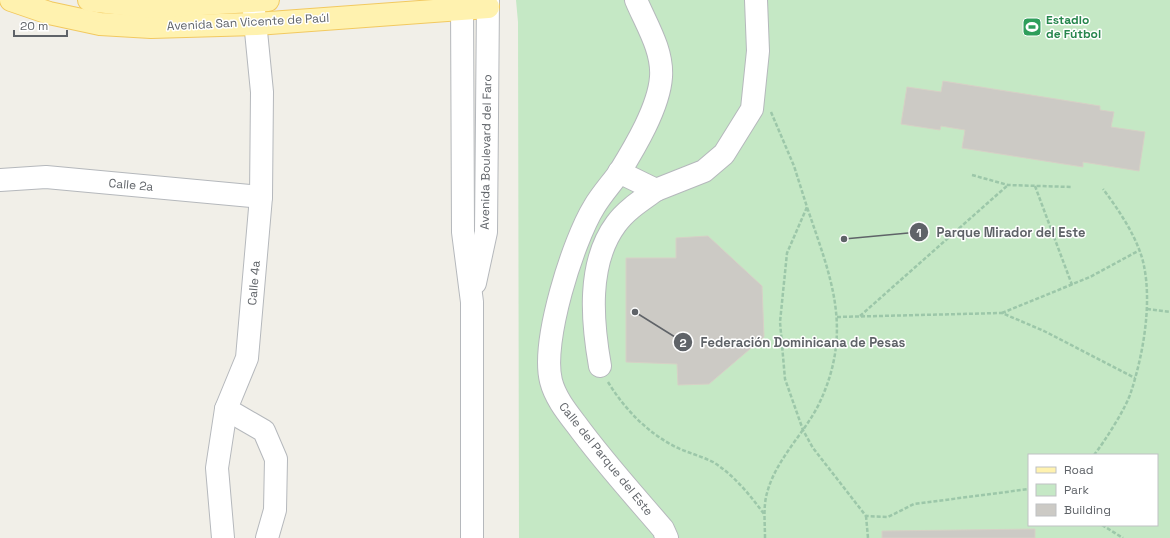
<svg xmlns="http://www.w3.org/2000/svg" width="1170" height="538" font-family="'Space Grotesk',sans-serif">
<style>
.green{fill:#c5e8c5;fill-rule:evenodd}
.building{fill:#cccac5;stroke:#d6d1c6}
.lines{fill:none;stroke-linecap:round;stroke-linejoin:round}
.minor-casing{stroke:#b5b8bc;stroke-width:24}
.major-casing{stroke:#f2c960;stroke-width:24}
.path{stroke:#9cc7a9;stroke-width:2.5;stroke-dasharray:4 2;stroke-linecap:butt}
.minor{stroke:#fff;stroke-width:22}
.major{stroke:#fff2af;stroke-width:22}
.labels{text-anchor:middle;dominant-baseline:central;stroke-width:3;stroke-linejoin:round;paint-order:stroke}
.leisure-label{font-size:12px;font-weight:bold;fill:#27864d;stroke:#fff;text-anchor:start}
.street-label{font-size:12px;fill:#5f6368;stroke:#fff}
.leader{fill:none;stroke:#5f6368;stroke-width:1.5}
.callout-dot{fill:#5f6368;stroke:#fff;stroke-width:1.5}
.mark-label{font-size:12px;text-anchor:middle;font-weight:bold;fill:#fff}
.callout-label{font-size:13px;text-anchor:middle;font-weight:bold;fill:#5f6368;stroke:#fff;stroke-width:3;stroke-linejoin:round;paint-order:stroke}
</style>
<rect width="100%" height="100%" fill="#f1efe8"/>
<path class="green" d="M 516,0 L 1170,0 L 1170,538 L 519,538 L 518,22 ZM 1029,455 L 1157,455 L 1157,525 L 1029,525 Z"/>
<g class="building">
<polygon points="943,81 1100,106 1100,110 1114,112 1111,127 1145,132 1139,171 1083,162 1083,167 962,148 965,130 941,126 940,130 901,124 907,87 941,92"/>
<polygon points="708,236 762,286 764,337 709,384 678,385 677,364 626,362 626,258 676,258 676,238"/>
<polygon points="1035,529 1035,538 882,538 882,531"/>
</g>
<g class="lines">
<g class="minor-casing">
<g id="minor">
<polyline points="462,0 463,232 472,302 472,538"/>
<path d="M 636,0 C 646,24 663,50 661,77 C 659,107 635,147 619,173 C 611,184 601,195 594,207 C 573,241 541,342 551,381 C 555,397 566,411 576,424 C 603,461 634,495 663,529 L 667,538"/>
<polyline points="619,172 656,190 704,171 724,154 752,109 758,51 756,0"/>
<polyline points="0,180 46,177 261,197"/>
<polyline points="475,283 486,232 488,0"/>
<path d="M 600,366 C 592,321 587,263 616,224 C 626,210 642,200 656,190"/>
<polyline points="226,409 264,431 276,459 275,510 267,538"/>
<polyline points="223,538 217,468 226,409 247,358 261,197 262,92 253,1"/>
</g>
</g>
<g class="major-casing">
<g id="major">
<polyline points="11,0 49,13 100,24 151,27 256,24 488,7"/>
<polyline points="89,0 151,7 268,0"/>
</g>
</g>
<g class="path">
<polyline points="771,112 794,166 807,207 787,253 780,322 785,379 803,430 813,448 866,516 888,517 914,504 1029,489"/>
<polyline points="972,175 1008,185 1071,187"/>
<polyline points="1035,186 1072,285"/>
<polyline points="1147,309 1170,312"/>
<polyline points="1002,313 1090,277 1138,251"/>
<polyline points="860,316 1008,185"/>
<polyline points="837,317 1002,313 1044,331 1135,378"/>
<path d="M 608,382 C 624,408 644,429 670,444 C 684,452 699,455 713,462 C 734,475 750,495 764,514"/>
<path d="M 1094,455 C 1105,441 1126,408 1131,392 C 1143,355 1152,305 1144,266 C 1139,240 1119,210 1103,189"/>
<polyline points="866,516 868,538"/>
<polyline points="1102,525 1123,538"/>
<path d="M 765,538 C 765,523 763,507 767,493 C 776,459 804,434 819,404 C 854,330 831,278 807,207"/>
</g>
<use href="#minor" class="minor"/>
<use href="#major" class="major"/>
</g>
<defs>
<g id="stadium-square" transform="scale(1)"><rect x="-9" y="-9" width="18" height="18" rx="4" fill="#2e9e5b" stroke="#fff"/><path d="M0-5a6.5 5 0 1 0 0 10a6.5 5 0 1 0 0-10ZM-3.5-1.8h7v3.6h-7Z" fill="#fff"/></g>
</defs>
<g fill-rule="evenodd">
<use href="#stadium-square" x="1032" y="27"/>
</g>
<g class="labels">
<g class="leisure-label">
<text x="1046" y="20">Estadio<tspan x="1046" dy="14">de Fútbol</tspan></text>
</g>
<g class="street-label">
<text transform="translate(248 22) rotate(-3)">Avenida San Vicente de Paúl</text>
<text transform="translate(486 152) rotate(-89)">Avenida Boulevard del Faro</text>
<text transform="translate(131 185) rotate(5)">Calle 2a</text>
<text transform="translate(254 283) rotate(-85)">Calle 4a</text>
<text transform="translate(606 459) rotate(51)">Calle del Parque del Este</text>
</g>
</g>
<path class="leader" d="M844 239L919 232M635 312L683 342"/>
<g class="callout-dot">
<circle cx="844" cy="239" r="4"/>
<circle cx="635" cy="312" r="4"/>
<circle cx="919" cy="232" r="10"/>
<circle cx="683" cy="342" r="10"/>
</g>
<g class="mark-label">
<text x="919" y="237">1</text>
<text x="683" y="347">2</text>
</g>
<g class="callout-label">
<text x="1011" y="237">Parque Mirador del Este</text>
<text x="803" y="347">Federación Dominicana de Pesas</text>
</g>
<rect x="1028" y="454" width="130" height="72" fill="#ffffff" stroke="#bfc1c3"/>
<rect x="1036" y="467" width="20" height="6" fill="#fff2af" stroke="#bfc1c3"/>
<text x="1064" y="474" font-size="12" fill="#5f6368">Road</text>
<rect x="1036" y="484" width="20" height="12" fill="#c5e8c5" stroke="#bfc1c3"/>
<text x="1064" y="494" font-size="12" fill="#5f6368">Park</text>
<rect x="1036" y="504" width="20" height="12" fill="#cccac5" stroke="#bfc1c3"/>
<text x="1064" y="514" font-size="12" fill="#5f6368">Building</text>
<path d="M14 30v6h53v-6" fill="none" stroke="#5f6368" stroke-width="2"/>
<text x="20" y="30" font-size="12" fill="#5f6368" stroke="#ffffff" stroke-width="3" paint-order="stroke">20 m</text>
</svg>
